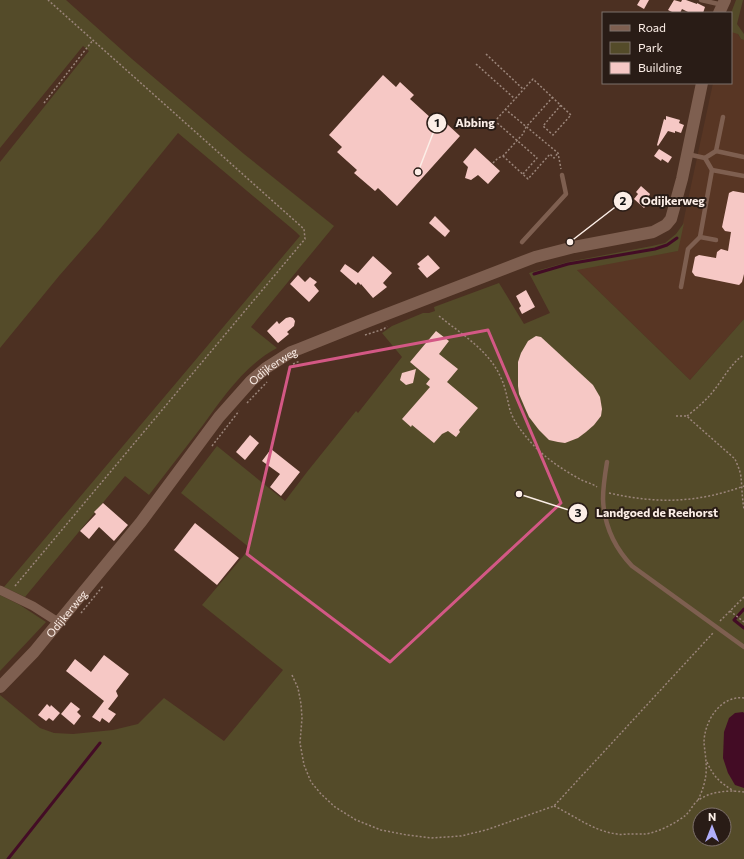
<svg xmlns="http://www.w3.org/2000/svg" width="744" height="859" font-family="Commissioner,sans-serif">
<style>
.built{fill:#583624}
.green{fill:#544b29;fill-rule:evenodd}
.water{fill:#430c25}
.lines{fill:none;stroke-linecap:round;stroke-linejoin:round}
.stream{stroke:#430c25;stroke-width:3}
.building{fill:#f6c8c5}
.path{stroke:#9b857a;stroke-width:1.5;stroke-dasharray:2 2;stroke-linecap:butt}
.service{stroke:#7e5f50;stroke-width:4.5}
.minor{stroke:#7e5f50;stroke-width:9}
.tertiary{stroke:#7e5f50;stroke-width:12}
.marked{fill:none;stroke:#d35885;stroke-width:3;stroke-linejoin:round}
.labels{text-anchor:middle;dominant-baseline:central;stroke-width:4;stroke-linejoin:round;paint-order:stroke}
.street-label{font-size:11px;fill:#fceee7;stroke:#291c16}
.leader{fill:none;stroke:#fceee7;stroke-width:1.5}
.callout-dot{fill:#fceee7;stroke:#291c16;stroke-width:1.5}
.mark-label{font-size:12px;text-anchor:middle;font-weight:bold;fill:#111}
.callout-label{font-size:12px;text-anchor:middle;font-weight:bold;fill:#fceee7;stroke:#291c16;stroke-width:4;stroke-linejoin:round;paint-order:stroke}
</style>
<rect width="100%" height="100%" fill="#4c3022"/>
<polygon class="built" points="731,31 737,33 741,39 744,40 744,319 690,380 576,269 677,251 713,83 731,83"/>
<g class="green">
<path d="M 0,0 L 66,0 L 132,59 L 244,154 L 334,226 L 251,327 L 277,348 C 245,365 224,396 203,425 C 185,448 167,472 149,495 L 125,476 L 25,597 L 4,587 L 300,236 L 296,232 L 178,133 L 100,229 L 59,276 L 0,348 L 0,162 L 89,51 L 83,46 L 0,148 Z"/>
<polygon points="736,0 743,0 737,24 744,34 744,40 741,39 738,34 731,32 731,13"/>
<path d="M 684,223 L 678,251 L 577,270 L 690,380 L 744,319 L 744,859 L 0,859 L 0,695 L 40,728 L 54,733 L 73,734 L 113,730 L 138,724 L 164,698 L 224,741 L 283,670 L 202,605 L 250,548 L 181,493 L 217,446 L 285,501 L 307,472 L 356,411 L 358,413 L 402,357 L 382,333 L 392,326 L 423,313 L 429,313 L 435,311 L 434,307 L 499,283 L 524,324 L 550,313 L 529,273 L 568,262 L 652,246 L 665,243 L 676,234 ZM 700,815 L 724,815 L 724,839 L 700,839 Z"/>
<polygon points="0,595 20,605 46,622 0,671"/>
</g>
<polygon class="water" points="743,712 744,713 744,788 735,785 728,773 723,758 724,732 729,718 735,713"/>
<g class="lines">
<g class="stream">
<polyline points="534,274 568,264 655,249 667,245 677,238"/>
<polyline points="744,609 734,620 744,628"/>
<polyline points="8,859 100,743"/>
</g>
</g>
<g class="building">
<polygon points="640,0 649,0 644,9 637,5"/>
<polygon points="674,0 681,2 682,0 686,0 697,4 697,3 705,7 703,13 690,13 682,9 680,13 674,13 668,10"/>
<polygon points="383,75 396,87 400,82 414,95 410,99 443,129 447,124 460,136 397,206 378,188 375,191 354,173 357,170 337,152 342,147 329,135"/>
<polygon points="666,116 680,120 679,123 684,125 681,133 675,131 675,133 668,131 658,146 657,145 664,119 666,120"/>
<polygon points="475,148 500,171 488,184 478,175 471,180 465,178 468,167 463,162"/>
<polygon points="659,149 672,157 668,163 662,159 661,161 654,156"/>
<polygon points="641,186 650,194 649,196 652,199 644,208 634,199 638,194 636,192"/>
<polygon points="733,191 744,193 744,274 742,282 739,285 695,276 692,272 695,257 699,255 716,258 717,252 721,249 728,251 731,232 725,231 722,227 729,193"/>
<polygon points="435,216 450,231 445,237 429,223"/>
<polygon points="428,255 440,268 427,278 418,268 420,267 417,264"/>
<polygon points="373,256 392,273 383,283 387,287 373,298 361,284 361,285 358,282 356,285 340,271 345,264 358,273"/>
<polygon points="298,275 305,282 310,277 317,282 314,285 319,291 309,302 290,284"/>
<polygon points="526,290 535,307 522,314 519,308 521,306 516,296"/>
<polygon points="290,317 293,318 295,321 294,326 287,332 289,334 278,343 267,331 277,321 279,324 286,318"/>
<polygon points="436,331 449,341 439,354 458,369 447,382 478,408 459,430 460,432 456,437 448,431 442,434 434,443 412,425 411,427 402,419 430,387 426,384 430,379 410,362"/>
<polygon points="536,336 541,337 593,385 600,397 602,409 601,416 594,425 586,432 578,438 565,443 558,442 549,440 539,430 529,417 525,408 519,394 518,386 518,362 521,353 528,341"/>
<polygon points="416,369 413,383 406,385 400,380 402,373"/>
<polygon points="250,435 259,443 245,460 236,452"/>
<polygon points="271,449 300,472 281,496 270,487 280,474 262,461"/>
<polygon points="103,503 128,525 114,541 99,527 89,539 80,531 96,514 94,512"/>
<polygon points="195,523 239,558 217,585 174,550"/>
<polygon points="104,655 129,674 116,691 118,696 108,709 116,714 109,723 102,718 100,722 92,717 104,701 66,671 75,659 91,672"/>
<polygon points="71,702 80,709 77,712 81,716 74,725 61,714"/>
<polygon points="47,704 50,707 51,705 60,713 53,721 49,718 46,721 38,715"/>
</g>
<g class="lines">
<g class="path">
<polyline points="486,54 523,89"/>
<polyline points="476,64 515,99"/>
<polyline points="44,103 93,40"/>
<polyline points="505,109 558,153 561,169"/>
<polyline points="503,156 528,179 550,154 554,158 558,153"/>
<polyline points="493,163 498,158 503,156 523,134 526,127 553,97"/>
<polyline points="523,174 537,158 495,121 533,79 571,115 553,135 543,126 561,105"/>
<path d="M 439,316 C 461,334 489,350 501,378 C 506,388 507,399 510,410 C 513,419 518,427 524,434 C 538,453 558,467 578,478 C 584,482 592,483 597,487"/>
<polyline points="365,335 384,329 387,326"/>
<polyline points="293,364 300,361"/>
<polyline points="247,403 267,382"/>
<path d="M 676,416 L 687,416 L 691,420 L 735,459 C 737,464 740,470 741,477 C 742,487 742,498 744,509"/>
<path d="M 687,416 C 696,409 704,402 711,394 C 720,384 732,361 744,355"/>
<polyline points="212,446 239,411"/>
<path d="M 609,493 C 658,504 697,503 744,486"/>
<polyline points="15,586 305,239 304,229 48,0"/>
<polyline points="730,611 744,622"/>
<polyline points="81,613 103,586"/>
<polyline points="720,621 744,597"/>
<polyline points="292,675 298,688 301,704 302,718 300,743 304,765 311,782 321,794 335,807 356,820 381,830 407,835 431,838 461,836 486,830 554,806 713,633"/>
<path d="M 707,762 C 713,776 720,783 734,791"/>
<path d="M 698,800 C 702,792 705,783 706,774 C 707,764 705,753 704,743 C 704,722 720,695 744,698"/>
<path d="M 554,806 C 575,816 593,831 617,834 C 621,835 625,834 629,834 C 634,834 640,834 645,834 C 657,833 676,823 686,815 C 691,810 694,802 700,799 C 713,791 729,790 744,792"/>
</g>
<g class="service">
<polyline points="701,0 723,5"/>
<polyline points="723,117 716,151 744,157"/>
<polyline points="687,154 705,158"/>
<polyline points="712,170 744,176"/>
<polyline points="716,240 700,237 712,170 705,158 716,151"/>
<polyline points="522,242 566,194 562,175"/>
<polyline points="681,287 688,249 700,237"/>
<path d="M 607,462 C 605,474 603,487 603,499 C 604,525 615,548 632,566 L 744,647"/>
</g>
<polyline class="minor" points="0,590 33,606 58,622"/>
<g class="tertiary">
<polyline points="719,13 725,0"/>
<path id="s1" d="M 0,687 L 34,652 L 141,522 L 219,417 L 251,381 L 266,368 L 291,352 L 299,349 L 369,321 L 535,257 L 574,247 L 653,232 L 666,225 L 671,219 L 682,179 L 702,83"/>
</g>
</g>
<path class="marked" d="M 488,330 L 561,503 L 390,662 L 247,554 L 290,367 Z"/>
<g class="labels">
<g class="street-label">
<text stroke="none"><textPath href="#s1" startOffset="423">Odijkerweg</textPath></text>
<text stroke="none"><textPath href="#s1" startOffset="99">Odijkerweg</textPath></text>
</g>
</g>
<path class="leader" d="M418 172L437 123M570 242L623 201M519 494L578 513"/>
<g class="callout-dot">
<circle cx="418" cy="172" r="4"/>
<circle cx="570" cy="242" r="4"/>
<circle cx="519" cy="494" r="4"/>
<circle cx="437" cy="123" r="10"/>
<circle cx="623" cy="201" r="10"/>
<circle cx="578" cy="513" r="10"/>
</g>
<g class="mark-label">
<text x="437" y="127">1</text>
<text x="623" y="205">2</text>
<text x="578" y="517">3</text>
</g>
<g class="callout-label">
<text x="475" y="127">Abbing</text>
<text x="673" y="205">Odijkerweg</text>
<text x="657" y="517">Landgoed de Reehorst</text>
</g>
<rect x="602" y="12" width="130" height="72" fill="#291c16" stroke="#7d706a"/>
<rect x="610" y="25" width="20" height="6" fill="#7e5f50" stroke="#7d706a"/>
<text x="638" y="32" font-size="12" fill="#fceee7">Road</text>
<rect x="610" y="42" width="20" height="12" fill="#544b29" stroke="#7d706a"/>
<text x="638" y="52" font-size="12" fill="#fceee7">Park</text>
<rect x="610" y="62" width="20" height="12" fill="#f6c8c5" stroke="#7d706a"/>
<text x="638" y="72" font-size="12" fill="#fceee7">Building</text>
<g transform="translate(712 827)"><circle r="19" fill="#291c16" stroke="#7d706a"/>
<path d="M0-3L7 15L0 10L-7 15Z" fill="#b0aefa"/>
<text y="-6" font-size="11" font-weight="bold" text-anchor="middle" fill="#fceee7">N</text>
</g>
</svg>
